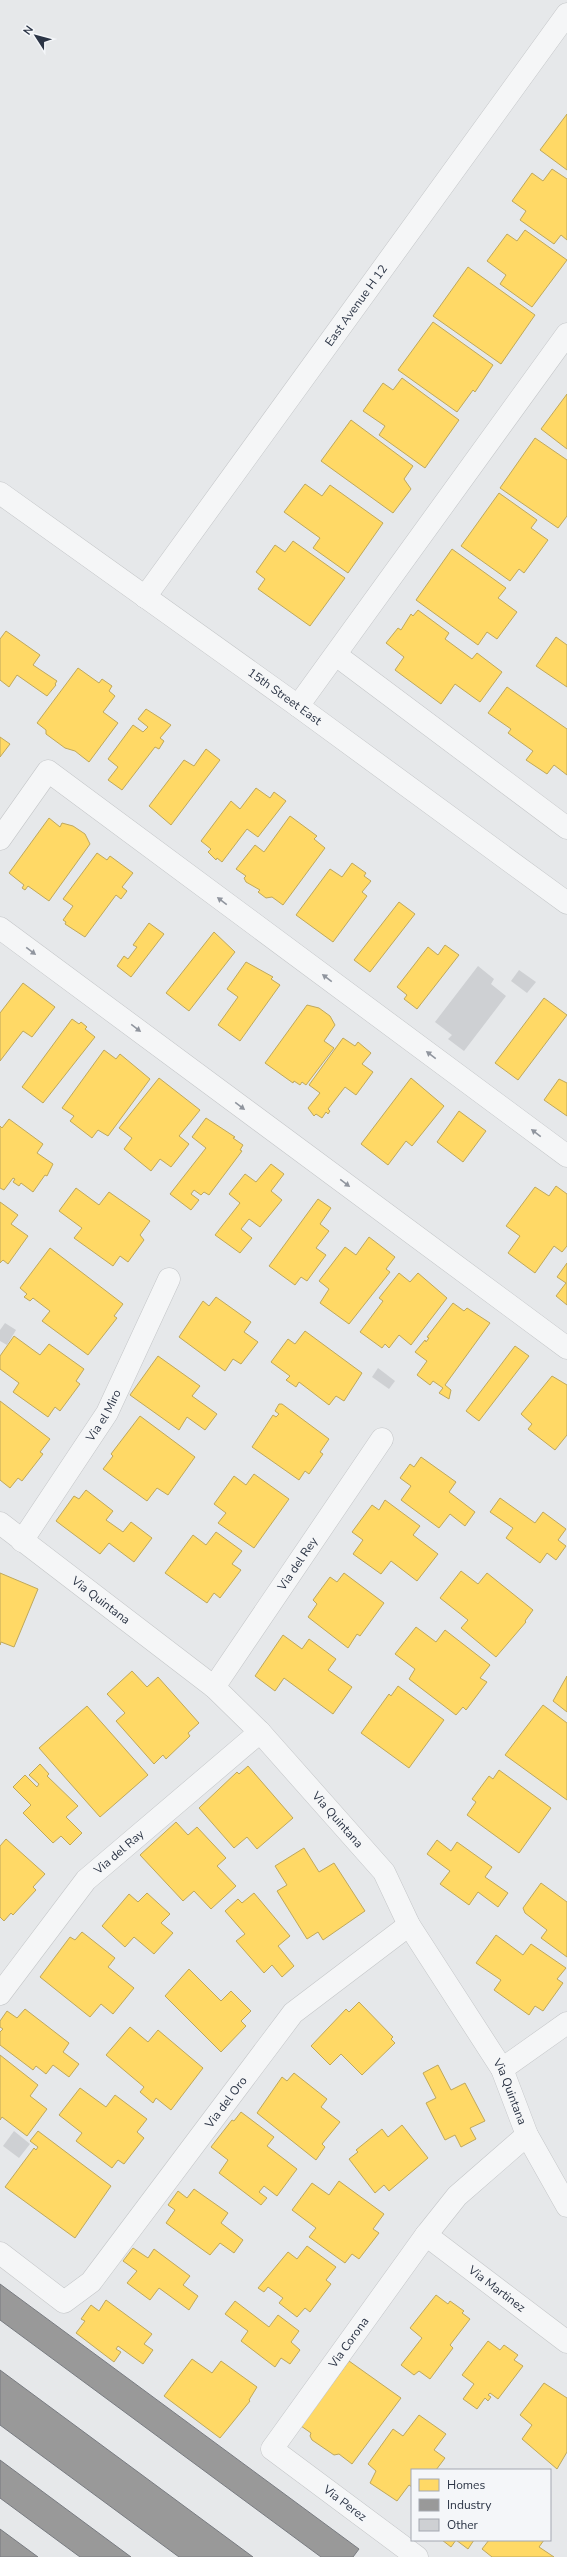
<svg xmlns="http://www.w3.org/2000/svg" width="567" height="2557" font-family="'Nunito Sans',sans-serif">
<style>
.homes{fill:#ffd966;stroke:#bfa85c}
.industry{fill:#999;stroke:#787b80}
.building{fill:#ced0d3}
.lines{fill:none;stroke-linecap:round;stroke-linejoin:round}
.street-casing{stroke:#c4c6c8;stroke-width:23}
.street{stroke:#f5f6f7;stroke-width:22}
.oneway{fill:#90959e}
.labels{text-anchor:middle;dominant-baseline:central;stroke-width:4;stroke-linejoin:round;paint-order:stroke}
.street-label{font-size:12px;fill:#2b3445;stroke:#f4f6f9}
</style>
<rect width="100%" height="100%" fill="#e6e8ea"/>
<g class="homes">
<polygon points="567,114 567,170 540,150"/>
<polygon points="552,169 567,179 567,240 561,235 554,244 520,220 526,211 512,201 532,173 543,181"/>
<polygon points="525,230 567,260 532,307 500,284 506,275 487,261 507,234 517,241"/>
<polygon points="468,267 535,315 501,364 433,316"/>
<polygon points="433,322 493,365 475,392 473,390 457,412 398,370"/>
<polygon points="402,378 459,420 425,468 379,435 385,426 363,411 383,383 393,390"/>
<polygon points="567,394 567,449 541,429"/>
<polygon points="351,420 413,466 404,479 411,489 393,513 321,461"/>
<polygon points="535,438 567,460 567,516 558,528 500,488"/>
<polygon points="305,484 322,496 330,485 383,523 348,573 313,548 320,538 284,512"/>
<polygon points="499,493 537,520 531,528 548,540 524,573 519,569 510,581 461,546"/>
<polygon points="293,541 345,578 310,626 258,589 265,579 256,572 275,545 285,552"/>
<polygon points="452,549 506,588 498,598 517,612 497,639 487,632 478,645 416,600"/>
<polygon points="418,610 449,633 445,639 472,659 477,653 502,672 480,702 455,684 441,704 395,670 404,657 386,643 398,628 401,630 411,614 413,616"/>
<polygon points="6,631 40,655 33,665 57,681 55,684 56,685 47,696 17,675 9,687 0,680 0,639"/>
<polygon points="556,637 567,645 567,687 536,666"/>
<polygon points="78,668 99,683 102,679 112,686 109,691 115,696 103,712 118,723 89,762 75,751 65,748 46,734 46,730 37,723"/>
<polygon points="507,687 567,729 567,775 554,765 547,774 526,760 533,751 508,733 511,729 488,713"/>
<polygon points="146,709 171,725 160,738 164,741 159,749 155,747 122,790 108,780 118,767 108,759 133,725 143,732 148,727 138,719"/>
<polygon points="0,737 10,744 0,757"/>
<polygon points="206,749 220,760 171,825 149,806 184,760 194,766"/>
<polygon points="256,788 270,798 274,792 286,801 258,837 247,829 222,862 217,858 216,860 208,852 211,849 201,841 231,801 240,809"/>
<polygon points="290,816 317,836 314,839 325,848 283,905 272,897 266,898 258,892 260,890 246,882 244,878 246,876 236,869 255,845 264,852"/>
<polygon points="49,818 60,827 62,823 73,826 85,834 90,844 49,901 28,886 25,890 22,888 24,885 9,873"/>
<polygon points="97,853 107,860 110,856 133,873 122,887 127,891 121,899 116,895 85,937 65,924 66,922 63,920 73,906 63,899"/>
<polygon points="352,863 366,873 364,876 371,881 362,892 367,896 333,942 296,915 330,869 342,877"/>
<polygon points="399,902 415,914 370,972 354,960"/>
<polygon points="149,923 164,934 131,977 117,966 124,956 128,959 137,947 133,945"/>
<polygon points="214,932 235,952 189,1011 166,993"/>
<polygon points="445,945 459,955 417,1009 404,999 407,995 397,987 428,947 438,955"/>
<polygon points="246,962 273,977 271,979 280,985 240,1041 218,1025 238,997 227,989"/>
<polygon points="23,983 55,1007 32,1037 23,1031 0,1061 0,1013"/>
<polygon points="544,998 567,1015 518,1080 495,1063"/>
<polygon points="307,1005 319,1008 330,1016 335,1025 324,1041 334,1048 306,1085 302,1082 300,1085 294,1081 293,1083 265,1063"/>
<polygon points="72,1019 79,1024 81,1022 87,1027 85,1029 95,1037 43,1103 22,1087"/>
<polygon points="343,1038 355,1046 358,1042 371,1053 362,1064 373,1072 356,1095 345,1087 328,1109 330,1111 328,1114 326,1112 322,1118 316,1114 314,1116 308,1108 320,1093 309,1085"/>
<polygon points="104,1050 116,1059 120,1054 150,1079 108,1136 98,1130 92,1138 70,1121 74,1116 62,1108"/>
<polygon points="159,1078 200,1110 179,1136 189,1144 171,1167 160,1159 151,1171 124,1149 132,1138 119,1128"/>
<polygon points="411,1078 444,1106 412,1146 406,1141 388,1165 361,1144"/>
<polygon points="559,1079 567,1083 567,1116 544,1100"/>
<polygon points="459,1111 486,1131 463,1162 437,1142"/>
<polygon points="206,1118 235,1137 233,1138 243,1145 240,1150 242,1151 209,1195 204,1192 201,1195 194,1190 191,1194 199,1200 191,1210 170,1194 206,1148 192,1137"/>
<polygon points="9,1119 43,1144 37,1153 53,1164 47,1176 45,1175 33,1192 21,1183 19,1186 13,1182 15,1179 13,1178 4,1190 0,1188 0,1126 2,1128"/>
<polygon points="271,1164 284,1174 271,1191 282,1200 260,1227 249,1219 241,1229 252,1238 240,1253 215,1235 240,1203 229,1194 245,1174 256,1182"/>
<polygon points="556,1186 567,1194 567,1246 562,1252 554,1246 535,1273 508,1253 520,1236 506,1226 535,1187 549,1196"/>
<polygon points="76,1188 99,1205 109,1192 150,1221 140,1235 144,1240 128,1262 120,1256 113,1266 74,1238 82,1228 59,1211"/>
<polygon points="318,1199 331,1208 320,1224 329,1231 316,1248 326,1255 307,1281 301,1277 295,1285 269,1266"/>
<polygon points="0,1202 18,1215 11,1224 28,1236 8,1264 3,1260 0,1263"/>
<polygon points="369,1237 395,1257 386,1269 390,1272 349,1324 320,1303 329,1289 319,1281 345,1247 356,1255"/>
<polygon points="50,1248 123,1304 114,1316 117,1318 88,1355 42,1321 50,1311 33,1298 30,1301 24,1297 27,1294 20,1288"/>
<polygon points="567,1263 567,1305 556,1296 566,1283 557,1277"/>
<polygon points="399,1273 410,1282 418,1273 447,1298 411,1345 399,1335 389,1348 385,1344 382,1348 360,1332 383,1301 379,1298"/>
<polygon points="216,1297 251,1322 244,1332 258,1342 241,1364 233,1359 225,1371 179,1337 203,1301 209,1306"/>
<polygon points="453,1303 464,1311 467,1308 490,1323 445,1385 451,1390 449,1399 439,1393 443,1388 433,1381 430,1385 417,1375 427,1361 415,1352 425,1340 426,1342 429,1338 427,1337"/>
<polygon points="305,1331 362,1373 344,1401 336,1396 329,1405 299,1382 296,1387 286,1380 290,1376 271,1362 288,1339 295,1344"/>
<polygon points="14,1336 40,1355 49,1344 84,1369 76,1381 80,1384 60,1411 55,1407 48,1417 13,1392 19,1383 0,1369 0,1356"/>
<polygon points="515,1346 529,1356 479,1421 466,1411"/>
<polygon points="158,1356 200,1386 192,1396 217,1414 205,1430 187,1417 179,1430 130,1395"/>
<polygon points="552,1376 567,1385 567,1435 555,1450 528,1429 532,1424 521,1414"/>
<polygon points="0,1401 50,1439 40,1452 43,1454 22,1481 18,1478 10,1488 0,1480"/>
<polygon points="279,1404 282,1404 329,1439 320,1452 323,1454 309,1474 305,1471 299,1480 252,1447 273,1415 276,1417 279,1414 275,1411"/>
<polygon points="140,1416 195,1457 168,1495 157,1488 147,1501 103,1469 113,1456 111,1454"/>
<polygon points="421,1457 456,1482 449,1492 475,1512 465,1526 450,1514 439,1528 401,1500 411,1486 400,1478 410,1464 414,1467"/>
<polygon points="254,1474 289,1499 254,1548 218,1523 226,1513 214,1504 234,1476 246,1485"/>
<polygon points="86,1490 113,1511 106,1520 123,1532 131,1522 152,1538 134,1562 109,1543 100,1554 56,1521 74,1496 79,1499"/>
<polygon points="500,1498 535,1523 543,1512 566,1529 558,1540 566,1546 556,1560 547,1553 540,1563 506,1538 513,1528 490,1512"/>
<polygon points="385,1500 420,1526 413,1535 438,1554 417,1581 391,1561 381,1574 353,1554 363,1540 352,1532 372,1505 379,1510"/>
<polygon points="216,1532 242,1551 232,1564 241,1570 220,1598 214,1593 207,1603 165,1573 193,1535 206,1545"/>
<polygon points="461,1571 478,1584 487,1573 533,1610 525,1621 526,1622 496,1657 461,1628 468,1620 440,1598"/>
<polygon points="0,1573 38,1589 14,1647 1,1642 0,1645"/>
<polygon points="344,1573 384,1603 360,1636 357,1634 348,1648 308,1617 317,1604 313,1600 330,1577 337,1582"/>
<polygon points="416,1627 436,1642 445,1630 490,1665 480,1678 487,1682 466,1710 463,1707 456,1715 409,1679 415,1669 395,1654"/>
<polygon points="283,1635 302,1649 309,1639 336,1659 328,1670 352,1687 333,1714 284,1678 275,1691 255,1676"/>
<polygon points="132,1671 147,1687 158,1677 199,1723 188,1733 190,1736 166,1759 163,1755 154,1764 116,1721 125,1713 107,1694"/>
<polygon points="567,1676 567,1712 553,1701"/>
<polygon points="398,1686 444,1720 409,1768 361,1733 389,1694 391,1696"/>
<polygon points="543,1705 567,1723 567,1800 505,1755"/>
<polygon points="87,1706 148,1775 100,1817 39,1748"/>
<polygon points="40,1764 49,1774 47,1776 78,1806 66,1817 82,1833 70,1845 61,1836 53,1843 23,1813 31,1805 13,1787 25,1775 37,1787 39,1784 29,1775"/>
<polygon points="248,1766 293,1818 257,1849 247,1837 234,1848 199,1808 237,1772 239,1774"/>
<polygon points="499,1770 551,1808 519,1853 467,1815 476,1802 472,1799 489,1776 493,1779"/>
<polygon points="176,1822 188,1835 197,1827 226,1858 217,1866 236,1886 211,1909 194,1891 183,1901 140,1855"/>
<polygon points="6,1839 45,1874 33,1887 36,1890 13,1915 11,1913 4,1921 0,1917 0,1846"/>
<polygon points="437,1840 451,1851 457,1842 492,1867 485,1877 508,1893 498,1907 478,1892 469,1905 440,1884 450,1871 427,1854"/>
<polygon points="304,1848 319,1872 334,1863 365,1911 323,1940 318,1932 307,1939 277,1891 287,1885 275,1866"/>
<polygon points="541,1883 567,1902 567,1957 541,1938 547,1930 525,1913 523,1908"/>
<polygon points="147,1893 170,1914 161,1923 173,1933 154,1954 134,1937 125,1947 102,1926 129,1894 138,1902"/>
<polygon points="254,1893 290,1936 278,1946 294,1966 282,1977 272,1965 264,1973 236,1941 245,1934 225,1911 238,1899 242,1903"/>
<polygon points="82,1932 115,1958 108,1967 134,1988 113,2014 101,2004 90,2017 40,1977 70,1937 75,1940"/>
<polygon points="496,1935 523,1955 531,1944 566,1968 557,1979 563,1983 543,2011 535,2006 529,2015 494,1990 501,1980 476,1963"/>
<polygon points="189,1969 221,2001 231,1991 251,2011 241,2021 246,2026 221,2052 165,1996"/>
<polygon points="359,2002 393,2037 391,2039 395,2043 362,2075 341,2054 330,2065 311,2046 346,2009 349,2012"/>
<polygon points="25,2009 69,2043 63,2052 79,2064 69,2077 53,2065 46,2074 36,2066 33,2070 0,2045 0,2032 3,2029 0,2027 0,2021 7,2011 17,2018"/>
<polygon points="130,2027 148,2042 158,2030 203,2068 171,2110 156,2098 153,2103 140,2092 144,2087 106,2055"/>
<polygon points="0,2055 38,2085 30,2096 47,2109 27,2136 2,2117 0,2120"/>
<polygon points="438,2065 451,2090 465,2083 485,2121 470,2128 476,2139 461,2147 455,2135 445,2140 426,2103 436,2098 423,2073"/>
<polygon points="294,2073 327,2099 321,2107 340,2122 322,2144 325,2147 316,2160 257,2113 282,2077 287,2081"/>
<polygon points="80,2088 106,2107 115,2095 147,2119 137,2132 144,2138 124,2164 118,2160 112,2168 76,2141 82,2133 59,2115"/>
<polygon points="241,2112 274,2137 267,2146 297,2169 277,2196 264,2186 259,2192 267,2198 261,2205 219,2173 228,2160 211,2147 232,2120 234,2121"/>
<polygon points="402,2125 428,2158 389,2191 384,2185 375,2193 349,2159 358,2152 356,2150 382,2129 388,2137"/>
<polygon points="38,2131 111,2186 75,2238 5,2187 34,2148 36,2150 38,2147 30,2141"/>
<polygon points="339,2181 384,2214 373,2229 379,2233 359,2259 352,2254 345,2263 309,2237 316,2228 292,2210 312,2183 329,2195"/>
<polygon points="194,2189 228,2213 221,2223 243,2240 234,2253 220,2243 210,2255 166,2223 175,2210 168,2205 178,2191 187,2198"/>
<polygon points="307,2246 336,2267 326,2280 331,2284 310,2312 305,2308 297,2317 279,2303 283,2298 268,2287 264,2292 258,2288 288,2252 297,2259"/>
<polygon points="133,2248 148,2258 154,2249 190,2276 183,2285 198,2296 189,2310 159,2288 150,2300 127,2283 137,2271 123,2261"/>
<polygon points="436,2295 448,2304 450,2301 464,2311 462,2313 470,2319 450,2345 453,2348 430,2379 419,2371 414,2375 401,2365 422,2338 410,2328"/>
<polygon points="106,2300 152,2334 144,2344 153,2350 143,2364 118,2346 116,2349 121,2352 114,2362 76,2333 85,2321 81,2319 91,2305 99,2311"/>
<polygon points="235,2301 269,2327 278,2315 299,2331 291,2342 300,2350 290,2364 281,2358 275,2367 241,2341 248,2331 225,2314"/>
<polygon points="488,2341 500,2350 504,2345 518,2355 514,2360 523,2366 498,2399 490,2393 488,2395 491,2397 488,2401 485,2398 477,2409 463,2399 474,2384 462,2375"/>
<polygon points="192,2359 212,2373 221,2361 257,2387 249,2400 250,2401 220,2438 164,2396"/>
<polygon points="349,2361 401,2398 352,2464 339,2454 334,2455 312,2440 310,2436 311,2433 301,2426"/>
<polygon points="544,2383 567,2398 567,2452 557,2469 522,2439 532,2425 520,2415"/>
<polygon points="419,2415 446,2434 434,2450 445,2458 436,2470 412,2470 412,2487 409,2485 397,2501 370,2483 376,2471 368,2464 393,2429 403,2436"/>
<polygon points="442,2540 474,2540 468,2549 456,2540 451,2547"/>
<polygon points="489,2540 544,2540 539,2547 554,2557 492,2557 482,2549"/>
</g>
<g class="industry">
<polygon points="0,2284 359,2549 353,2557 321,2557 0,2320"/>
<polygon points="0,2370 253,2557 179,2557 0,2425"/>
<polygon points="0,2460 131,2557 80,2557 0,2498"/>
<polygon points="0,2529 38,2557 0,2557"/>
</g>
<g class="building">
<polygon points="478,966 494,979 491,984 506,996 464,1051 448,1039 452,1035 435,1022"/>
<polygon points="519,970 536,982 527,993 511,981"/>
<polygon points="5,1323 16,1330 7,1345 0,1341 0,1330"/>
<polygon points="378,1368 395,1381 389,1389 372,1377"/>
<polygon points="14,2131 30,2144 19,2158 3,2146"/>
</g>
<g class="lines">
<g class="street-casing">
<g id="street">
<path id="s1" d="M 0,493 L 298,706 L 567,903"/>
<path id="s2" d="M 145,597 L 567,14"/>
<polyline points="336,655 567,828"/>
<polyline points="298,706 567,334"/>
<polyline points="0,839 48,771 567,1156"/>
<polyline points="0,928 567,1348"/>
<path id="s3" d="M 0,1523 L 214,1687 L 260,1732 L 384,1872 L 409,1925 L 502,2069 L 527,2135 L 567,2206"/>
<path id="s4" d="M 22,1541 L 107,1413 L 169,1279"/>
<path id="s5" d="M 214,1687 L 382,1439"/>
<path id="s6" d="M 0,1994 L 86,1880 L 260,1732"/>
<polyline points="502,2069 567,2023"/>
<path id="s7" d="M 426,2235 L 567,2342"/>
<path id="s8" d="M 0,2253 L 64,2302 L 91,2282 L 293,2013 L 409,1925"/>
<path id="s9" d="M 417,2557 L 272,2449 L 426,2235 L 457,2196 L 527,2135"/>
</g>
</g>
<use href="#street" class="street"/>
</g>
<defs><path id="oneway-solid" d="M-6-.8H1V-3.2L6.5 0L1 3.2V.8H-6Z"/></defs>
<g class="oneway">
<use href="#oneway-solid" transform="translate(222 901) rotate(-143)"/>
<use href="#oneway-solid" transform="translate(31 951) rotate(37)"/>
<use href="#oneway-solid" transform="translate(327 978) rotate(-143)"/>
<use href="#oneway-solid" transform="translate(136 1028) rotate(37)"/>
<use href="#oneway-solid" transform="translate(431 1055) rotate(-143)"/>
<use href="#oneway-solid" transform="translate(240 1106) rotate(37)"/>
<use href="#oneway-solid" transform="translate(536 1133) rotate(-143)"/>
<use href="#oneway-solid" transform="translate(345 1183) rotate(37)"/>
</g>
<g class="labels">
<g class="street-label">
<text stroke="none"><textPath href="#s2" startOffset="360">East Avenue H 12</textPath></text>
<text stroke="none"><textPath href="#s1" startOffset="350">15th Street East</textPath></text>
<text stroke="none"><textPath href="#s4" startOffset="150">Via el Miro</textPath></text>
<text stroke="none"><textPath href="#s5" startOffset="149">Via del Rey</textPath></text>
<text stroke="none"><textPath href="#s3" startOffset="127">Via Quintana</textPath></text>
<text stroke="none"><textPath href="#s3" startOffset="451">Via Quintana</textPath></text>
<text stroke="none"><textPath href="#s6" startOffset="186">Via del Ray</textPath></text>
<text stroke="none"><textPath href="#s3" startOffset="775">Via Quintana</textPath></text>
<text stroke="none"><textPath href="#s8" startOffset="339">Via del Oro</textPath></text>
<text stroke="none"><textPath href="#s7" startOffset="89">Via Martinez</textPath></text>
<text stroke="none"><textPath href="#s9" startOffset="312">Via Corona</textPath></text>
<text transform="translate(345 2503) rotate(37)">Via Perez</text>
</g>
</g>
<rect x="411" y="2469" width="140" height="72" fill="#f4f6f9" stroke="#a4a8b1"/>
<rect x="419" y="2479" width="20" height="12" fill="#ffd966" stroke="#a4a8b1"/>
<text x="447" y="2489" font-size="12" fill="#2b3445">Homes</text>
<rect x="419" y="2499" width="20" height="12" fill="#999999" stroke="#a4a8b1"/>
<text x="447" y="2509" font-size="12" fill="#2b3445">Industry</text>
<rect x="419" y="2519" width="20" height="12" fill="#ced0d3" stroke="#a4a8b1"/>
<text x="447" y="2529" font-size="12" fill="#2b3445">Other</text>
<g transform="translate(36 36) rotate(306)" stroke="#f4f6f9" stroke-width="3" paint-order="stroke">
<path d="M0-3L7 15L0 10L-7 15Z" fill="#2b3445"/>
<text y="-6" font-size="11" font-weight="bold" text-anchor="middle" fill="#2b3445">N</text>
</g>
</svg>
